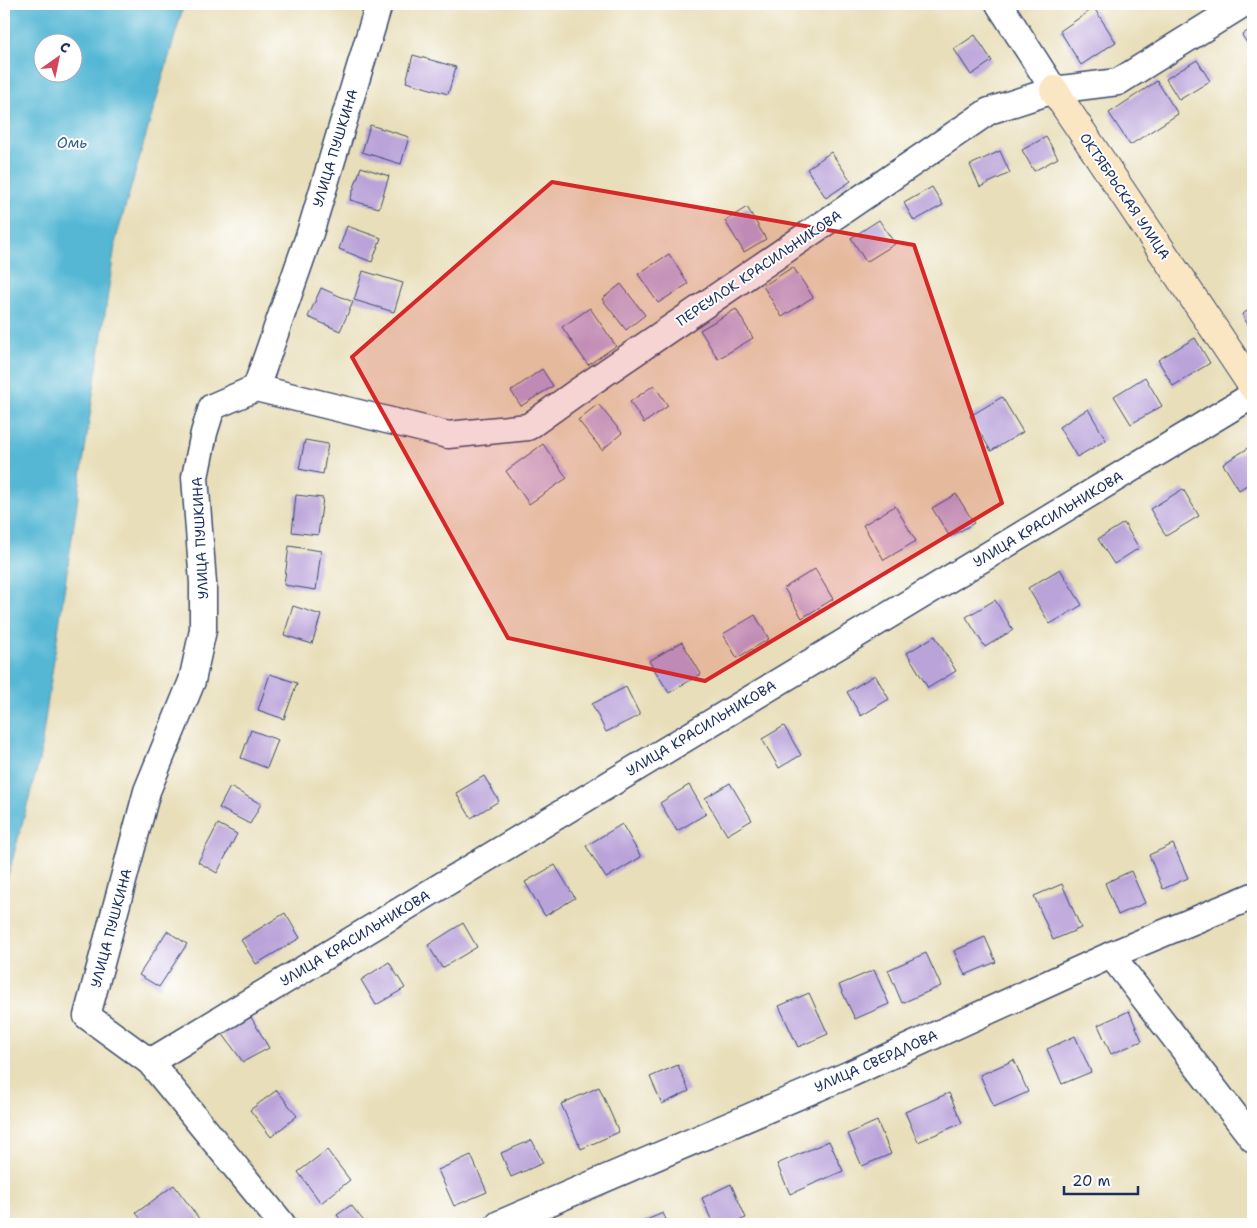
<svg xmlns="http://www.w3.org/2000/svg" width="1257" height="1228" font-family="'Shantell Sans',sans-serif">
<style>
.water{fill:#55b7d4;stroke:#387399;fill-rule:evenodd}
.building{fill:#baa3d9}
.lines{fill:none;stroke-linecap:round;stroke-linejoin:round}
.street-casing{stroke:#3a496c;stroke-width:29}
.secondary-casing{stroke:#3a496c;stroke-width:30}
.street{stroke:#fff;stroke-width:26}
.secondary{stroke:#fbe6c4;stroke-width:28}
.marked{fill:#d62828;fill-opacity:0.2;stroke:#d62828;stroke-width:4;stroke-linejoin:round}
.labels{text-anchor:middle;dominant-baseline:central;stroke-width:4;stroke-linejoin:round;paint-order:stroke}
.street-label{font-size:14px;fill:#1b2f5e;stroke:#fff}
.water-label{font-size:15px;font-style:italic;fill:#2f5f87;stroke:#fff}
</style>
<rect width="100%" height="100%" fill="#fff"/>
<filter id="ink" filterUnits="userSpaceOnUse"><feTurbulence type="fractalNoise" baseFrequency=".02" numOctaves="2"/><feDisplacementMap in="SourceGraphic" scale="10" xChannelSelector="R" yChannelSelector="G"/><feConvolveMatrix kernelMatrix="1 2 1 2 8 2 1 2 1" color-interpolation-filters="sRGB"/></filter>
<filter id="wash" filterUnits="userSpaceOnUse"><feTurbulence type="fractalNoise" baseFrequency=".0096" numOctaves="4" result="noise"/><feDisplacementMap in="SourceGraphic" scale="20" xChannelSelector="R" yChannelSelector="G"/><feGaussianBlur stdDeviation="1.12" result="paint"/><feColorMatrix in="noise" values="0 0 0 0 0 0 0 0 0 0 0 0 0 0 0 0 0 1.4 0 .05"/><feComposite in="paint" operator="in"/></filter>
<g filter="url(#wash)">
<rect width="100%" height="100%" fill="#e8deb9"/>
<path class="water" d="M 4,4 L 184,4 L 116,239 L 39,761 L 4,891 ZM 42,42 L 72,42 L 72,72 L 42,72 Z"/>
<g id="blocks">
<g class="building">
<polygon points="907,4 919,4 911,9"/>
<polygon points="1094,8 1116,42 1081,65 1060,31"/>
<polygon points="1253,27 1253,53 1242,35"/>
<polygon points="975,35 992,61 971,75 954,49"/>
<polygon points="413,55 456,67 448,94 406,82"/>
<polygon points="1197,60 1210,81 1179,100 1166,79"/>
<polygon points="1157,81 1178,114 1130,145 1109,113"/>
<polygon points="370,125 409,137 401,164 362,152"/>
<polygon points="1046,137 1058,158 1034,171 1022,150"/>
<polygon points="1000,151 1010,173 980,187 970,165"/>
<polygon points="831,152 851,181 826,198 807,169"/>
<polygon points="361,167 389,176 379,208 350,200"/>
<polygon points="932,187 943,205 914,221 904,203"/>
<polygon points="747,207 766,239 744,252 725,221"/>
<polygon points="879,220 895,244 866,262 851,238"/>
<polygon points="347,226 381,238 372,262 339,249"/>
<polygon points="669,254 688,284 658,303 638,274"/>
<polygon points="793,267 813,297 782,317 763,286"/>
<polygon points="363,271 403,283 394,312 354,300"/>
<polygon points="621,284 645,315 626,330 602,299"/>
<polygon points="321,288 353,302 340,331 308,317"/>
<polygon points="590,308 616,346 588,365 562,327"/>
<polygon points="1253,308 1253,334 1242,314"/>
<polygon points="736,309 753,338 718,359 700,330"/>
<polygon points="1195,338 1210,363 1173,386 1158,360"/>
<polygon points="542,369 553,386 521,406 511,391"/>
<polygon points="1145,377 1162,406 1131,424 1114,396"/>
<polygon points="654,385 668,406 644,423 630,402"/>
<polygon points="1002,397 1023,432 991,451 970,416"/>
<polygon points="598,404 622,433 602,450 578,420"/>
<polygon points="1088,409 1106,440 1077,457 1059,427"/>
<polygon points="305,440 328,444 323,474 299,469"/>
<polygon points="543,444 567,478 529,504 506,471"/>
<polygon points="1253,445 1253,481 1239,490 1223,464"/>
<polygon points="1183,489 1199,516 1166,536 1150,509"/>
<polygon points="956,494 974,523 950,537 932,508"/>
<polygon points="296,495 323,498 318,535 292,532"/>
<polygon points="895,506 916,541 884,560 863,525"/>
<polygon points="1124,523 1139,548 1114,564 1098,539"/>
<polygon points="289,546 321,551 316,590 284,585"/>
<polygon points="815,569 833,599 802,618 784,588"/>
<polygon points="1060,569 1082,605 1050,624 1028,588"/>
<polygon points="995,600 1013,630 985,647 966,617"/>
<polygon points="293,606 321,615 312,644 284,635"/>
<polygon points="755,615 769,639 737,658 723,634"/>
<polygon points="935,636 956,671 928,688 907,653"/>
<polygon points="682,642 701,674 669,693 649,661"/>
<polygon points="270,674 297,683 284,719 258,710"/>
<polygon points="875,675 889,699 861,716 847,692"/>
<polygon points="626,687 640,715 606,732 592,704"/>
<polygon points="784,726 801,755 779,768 762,739"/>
<polygon points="251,730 278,740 267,768 241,758"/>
<polygon points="484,776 499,801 471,818 456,793"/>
<polygon points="730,783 752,820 727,835 705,798"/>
<polygon points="689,785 706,814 677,831 660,803"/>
<polygon points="230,787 261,804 250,824 219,808"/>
<polygon points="218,824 237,834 217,873 198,862"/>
<polygon points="622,824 641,857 606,878 586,846"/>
<polygon points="1173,844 1188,878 1163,889 1149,855"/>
<polygon points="555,865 575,898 545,916 525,882"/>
<polygon points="1131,871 1145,903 1118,915 1105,883"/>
<polygon points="1062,884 1081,928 1053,940 1034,896"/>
<polygon points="285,913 300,938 256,964 241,940"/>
<polygon points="463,923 477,947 442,968 428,945"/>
<polygon points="167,931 187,944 159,987 139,975"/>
<polygon points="985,937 996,962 965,975 954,951"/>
<polygon points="926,953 941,986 902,1003 888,970"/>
<polygon points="389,962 405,988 376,1005 361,980"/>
<polygon points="874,970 889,1004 855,1019 839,985"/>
<polygon points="809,993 828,1034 798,1047 779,1006"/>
<polygon points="1129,1011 1142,1041 1111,1054 1098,1025"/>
<polygon points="251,1017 269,1048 243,1062 222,1033"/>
<polygon points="1075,1036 1091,1072 1062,1084 1047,1049"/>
<polygon points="1014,1060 1028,1092 994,1107 980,1075"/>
<polygon points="678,1065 689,1091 662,1104 650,1077"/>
<polygon points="599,1087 619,1132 581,1149 561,1104"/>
<polygon points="277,1090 297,1116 271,1137 250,1110"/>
<polygon points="949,1093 962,1123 918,1142 905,1112"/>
<polygon points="877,1121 891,1154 862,1166 848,1134"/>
<polygon points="532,1140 543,1163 511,1177 501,1153"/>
<polygon points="829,1141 843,1171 790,1194 777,1164"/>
<polygon points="327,1150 350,1180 321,1203 298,1172"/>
<polygon points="471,1155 487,1192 454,1206 438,1170"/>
<polygon points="731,1184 746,1218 731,1224 713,1224 702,1198"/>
<polygon points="174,1185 203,1224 145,1224 136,1213"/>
<polygon points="351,1205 366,1224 344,1224 337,1215"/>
<polygon points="663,1213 668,1224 637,1224"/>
</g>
</g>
</g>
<g filter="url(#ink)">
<use href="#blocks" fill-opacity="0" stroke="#3a496c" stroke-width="1"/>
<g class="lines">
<g class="street-casing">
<g id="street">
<polyline points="999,4 1054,90"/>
<polyline points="256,388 448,435 528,427 577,392 989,111 1054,90 1118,82 1243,4"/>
<polyline points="1111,955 1253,1139"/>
<polyline points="150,1062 1253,395"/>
<polyline points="282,1224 150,1062 87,1016 147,791 192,681 203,630 203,583 195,477 204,433 212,407 256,388 310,233 379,4"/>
<polyline points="499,1224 850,1074 1111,955 1253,896"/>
</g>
</g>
<g class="secondary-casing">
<polyline id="secondary" points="1054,90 1253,387"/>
</g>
<use href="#street" class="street"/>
<use href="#secondary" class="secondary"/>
</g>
</g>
<path class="marked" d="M 552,182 L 914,245 L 1002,503 L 705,681 L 508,638 L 352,357 Z"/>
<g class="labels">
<g class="street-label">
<text transform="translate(335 148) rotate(-73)">УЛИЦА ПУШКИНА</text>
<text transform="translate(1125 196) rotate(56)">ОКТЯБРЬСКАЯ УЛИЦА</text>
<text transform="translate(759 268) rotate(-34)">ПЕРЕУЛОК КРАСИЛЬНИКОВА</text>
<text transform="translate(1048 519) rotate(-31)">УЛИЦА КРАСИЛЬНИКОВА</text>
<text transform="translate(200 538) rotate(-93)">УЛИЦА ПУШКИНА</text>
<text transform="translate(701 728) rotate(-31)">УЛИЦА КРАСИЛЬНИКОВА</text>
<text transform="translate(111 928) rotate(-75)">УЛИЦА ПУШКИНА</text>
<text transform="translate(355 938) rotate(-31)">УЛИЦА КРАСИЛЬНИКОВА</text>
<text transform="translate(876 1061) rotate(-24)">УЛИЦА СВЕРДЛОВА</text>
</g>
<g class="water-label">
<text x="72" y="143">Омь</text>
</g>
</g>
<rect width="1257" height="1228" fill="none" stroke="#fff" stroke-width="20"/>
<g transform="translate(58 58) rotate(33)"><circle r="24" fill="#ffffff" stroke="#a4acbf"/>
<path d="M0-4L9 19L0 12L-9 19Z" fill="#d1495b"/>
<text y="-8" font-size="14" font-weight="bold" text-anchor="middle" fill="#1b2f5e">С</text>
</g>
<path d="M1064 1186v8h74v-8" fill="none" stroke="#1b2f5e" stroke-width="2.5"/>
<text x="1072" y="1186" font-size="15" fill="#1b2f5e" stroke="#ffffff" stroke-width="4" paint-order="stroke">20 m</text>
</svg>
